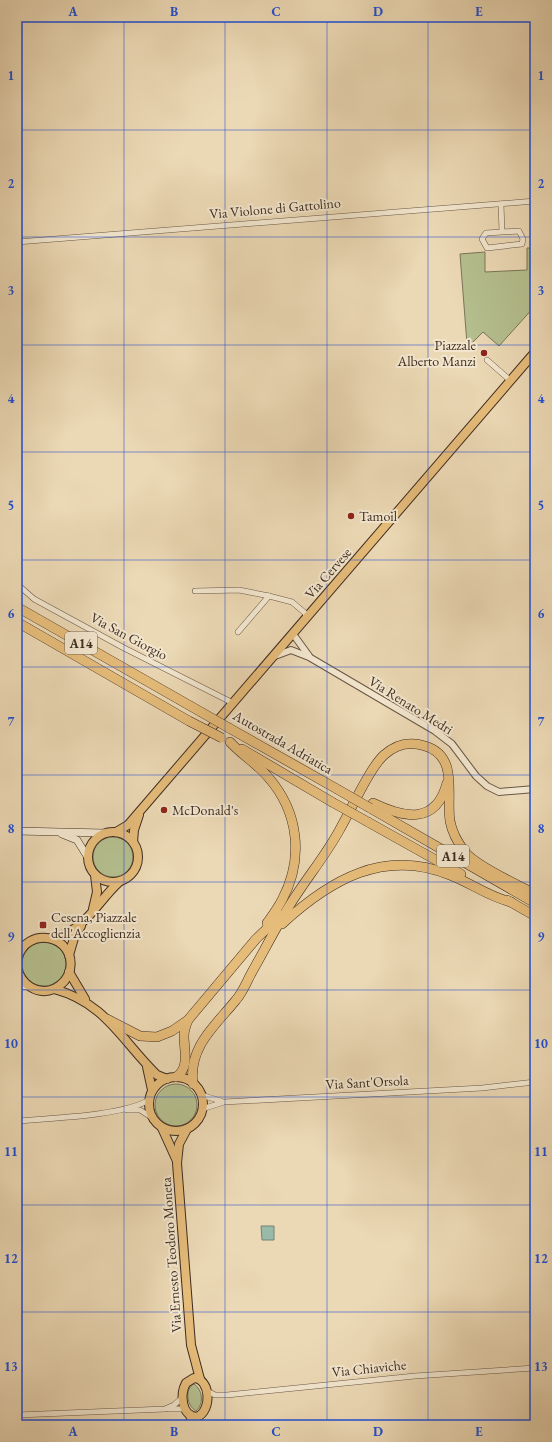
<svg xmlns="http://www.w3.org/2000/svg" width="552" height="1442" font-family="'EB Garamond',serif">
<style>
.green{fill:#b5bf8f;stroke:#7a7658}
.water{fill:#99baa9;stroke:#758173}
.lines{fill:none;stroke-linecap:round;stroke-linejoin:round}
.minor-casing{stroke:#695746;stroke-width:6}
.tertiary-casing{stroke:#695746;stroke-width:8}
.secondary-casing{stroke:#3e2c21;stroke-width:8}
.primary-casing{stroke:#3e2c21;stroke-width:10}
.motorway-casing{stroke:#3e2c21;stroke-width:10}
.minor{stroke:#f2e6ce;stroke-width:5}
.tertiary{stroke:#f2e6ce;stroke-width:6}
.secondary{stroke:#f2e6ce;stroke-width:7}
.primary{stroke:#e6bc7a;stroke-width:8}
.motorway{stroke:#e6bc7a;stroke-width:9}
.motorway-bridge-casing{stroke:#3e2c21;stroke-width:10;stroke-linecap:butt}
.motorway-bridge{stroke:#e6bc7a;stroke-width:9}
.grid{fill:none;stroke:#1d4ed8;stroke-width:1;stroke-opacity:0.55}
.poi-dot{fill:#8f2418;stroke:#f2e6ce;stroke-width:1.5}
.labels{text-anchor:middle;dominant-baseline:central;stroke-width:4;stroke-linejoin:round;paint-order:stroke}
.shield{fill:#f2e6ce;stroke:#746455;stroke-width:1}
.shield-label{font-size:13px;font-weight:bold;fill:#3e2c21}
.street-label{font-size:14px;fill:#3e2c21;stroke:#f2e6ce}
.poi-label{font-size:14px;fill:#3e2c21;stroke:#f2e6ce;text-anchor:start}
.neatline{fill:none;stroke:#1d4ed8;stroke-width:1.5}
.grid-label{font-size:13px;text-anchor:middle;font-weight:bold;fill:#1d4ed8}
</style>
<rect width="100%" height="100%" fill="#ebd8b4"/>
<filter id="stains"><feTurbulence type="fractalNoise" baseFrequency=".005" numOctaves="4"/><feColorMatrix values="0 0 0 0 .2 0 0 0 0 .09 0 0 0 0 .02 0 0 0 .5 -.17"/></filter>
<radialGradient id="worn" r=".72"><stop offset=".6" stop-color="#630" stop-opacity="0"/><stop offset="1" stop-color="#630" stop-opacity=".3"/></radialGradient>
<g class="green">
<polygon points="527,248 535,248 535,306 499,346 483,332 469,346 467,344 460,254 485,252 485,272 527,270"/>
<circle cx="113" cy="857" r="20"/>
<circle cx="44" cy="964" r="22"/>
<circle cx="176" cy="1105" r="21"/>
<path d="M 194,1384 C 203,1390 204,1404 196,1411 C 187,1406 184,1389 194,1384 Z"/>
</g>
<polygon class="water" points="261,1226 274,1226 274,1240 262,1240"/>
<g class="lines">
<g class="minor-casing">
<g id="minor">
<polyline points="501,204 502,232 486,233 482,239 487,248 522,244 523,239 519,231 502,232"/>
<polyline points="17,242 535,201"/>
<polyline points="487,360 511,381"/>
<polyline points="17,584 34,599 124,648 233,703"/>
<polyline points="195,591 239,590 269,596 292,602 305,613 307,618"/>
<polyline points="238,632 269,596"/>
<polyline points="201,1095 221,1101"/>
<polyline points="202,1109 224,1102 482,1088 535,1082"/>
<polyline points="127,1110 140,1110 151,1117"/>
<path d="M 17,1121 C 50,1118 122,1116 149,1100"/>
<polyline points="207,1391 215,1395 227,1395 415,1376 535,1368"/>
<polyline points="168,1409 186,1409"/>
<polyline points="17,1415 165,1409 174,1405 182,1398"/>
</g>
</g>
<g class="tertiary-casing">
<g id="tertiary">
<polyline points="293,634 309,656"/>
<polyline points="275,656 291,650 309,657 435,731 452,744 476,776 487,786 499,792 535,789"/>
</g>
</g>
<g class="secondary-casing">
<g id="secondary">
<polyline points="17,831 104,833"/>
<polyline points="62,834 77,840 87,856"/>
<polyline points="17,986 28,986"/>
</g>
</g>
<g class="primary-casing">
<g id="primary">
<circle cx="113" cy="857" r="25"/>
<polyline points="116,832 128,825 140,811 535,352"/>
<polyline points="133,842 134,830 139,815"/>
<polyline points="93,909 97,892 95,875"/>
<path d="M 51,938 C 85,932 96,903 119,882"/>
<polyline points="69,955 74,938 81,926"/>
<path d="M 17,960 C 25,924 77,935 70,970 C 68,978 62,985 54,989 C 37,996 21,984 17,968"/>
<polyline points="69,972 85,999"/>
<path d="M 54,989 C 106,1003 121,1040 157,1075 L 167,1079"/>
<polyline points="147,1067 152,1090"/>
<circle cx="176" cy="1104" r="27"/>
<polyline points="162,1128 177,1161"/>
<polyline points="187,1129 179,1144 177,1163 191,1345 200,1379"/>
<path d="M 194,1378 C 211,1379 212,1411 197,1417 C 181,1416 180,1394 186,1383 Z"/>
<polyline points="190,1415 193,1425"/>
</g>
</g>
<g class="motorway-casing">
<g id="motorway">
<polyline points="17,607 201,712"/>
<polyline points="17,622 189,721"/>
<polyline points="229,728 337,789"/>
<path d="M 230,742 C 242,755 257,764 268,777 C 299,812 304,859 282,900 C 278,908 272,916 267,923"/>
<polyline points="242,749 332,802"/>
<path d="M 373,803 C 404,818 436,825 447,783"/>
<polyline points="370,808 535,903"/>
<polyline points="368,822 461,874"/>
<polyline points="507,900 535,916"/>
<path d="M 282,924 C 330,880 384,848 450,875 C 471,883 489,897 511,902"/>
<polyline points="107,1019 140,1036 157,1037 172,1031 188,1020 256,939 281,915"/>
<path d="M 176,1077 C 190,1068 184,1050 184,1036 C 184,1031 186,1025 188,1020"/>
<path d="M 193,1084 C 188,1047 215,1026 236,1000 C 243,992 247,981 252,972 C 264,951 275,929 288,908 C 304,881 325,857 340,829 C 351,810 369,769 384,755 C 395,745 409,741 425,746 C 459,756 446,795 450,821 C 452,832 458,843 465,852 C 476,866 518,885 535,894"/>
</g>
</g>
<use href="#minor" class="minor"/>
<use href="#tertiary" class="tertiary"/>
<use href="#secondary" class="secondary"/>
<use href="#primary" class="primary"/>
<use href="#motorway" class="motorway"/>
<g class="motorway-bridge-casing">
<g id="motorway-bridge">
<polyline points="201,712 229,728"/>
<polyline points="189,721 222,738"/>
<polyline points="337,789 370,808"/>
<polyline points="332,802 368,822"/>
</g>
</g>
<use href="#motorway-bridge" class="motorway-bridge"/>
</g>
<path class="grid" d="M 124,17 L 124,1425M 225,17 L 225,1425M 327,17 L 327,1425M 428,17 L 428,1425M 17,130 L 535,130M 17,237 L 535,237M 17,345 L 535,345M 17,452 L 535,452M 17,560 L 535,560M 17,667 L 535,667M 17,775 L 535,775M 17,882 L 535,882M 17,990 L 535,990M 17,1097 L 535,1097M 17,1205 L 535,1205M 17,1312 L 535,1312"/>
<g class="poi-dot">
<circle cx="484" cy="353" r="4"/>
<circle cx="351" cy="516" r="4"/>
<circle cx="164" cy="810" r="4"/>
<rect x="39" y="921" width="8" height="8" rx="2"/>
</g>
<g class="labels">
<g class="shield">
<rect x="65" y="632" width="32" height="22" rx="3"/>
<rect x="437" y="845" width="32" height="22" rx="3"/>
</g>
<g class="shield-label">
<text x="81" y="643">A14</text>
<text x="453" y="856">A14</text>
</g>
<g class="street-label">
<text transform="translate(275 208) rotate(-5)">Via Violone di Gattolino</text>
<text transform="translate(328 573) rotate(-49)">Via Cervese</text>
<text transform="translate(129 636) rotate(28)">Via San Giorgio</text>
<text transform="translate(411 705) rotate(32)">Via Renato Medri</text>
<text transform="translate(283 742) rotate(30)">Autostrada Adriatica</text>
<text transform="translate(367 1082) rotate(-3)">Via Sant'Orsola</text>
<text transform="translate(171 1255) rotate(-94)">Via Ernesto Teodoro Moneta</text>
<text transform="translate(369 1368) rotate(-6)">Via Chiaviche</text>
</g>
<g class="poi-label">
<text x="476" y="345" text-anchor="end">Piazzale<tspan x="476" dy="16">Alberto Manzi</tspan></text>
<text x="359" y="516">Tamoil</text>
<text x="172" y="810">McDonald's</text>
<text x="51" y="917">Cesena, Piazzale<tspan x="51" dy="16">dell'Accoglienzia</tspan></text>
</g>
</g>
<rect width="552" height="1442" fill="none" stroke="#ebd8b4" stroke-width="44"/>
<rect x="22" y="22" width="508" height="1398" class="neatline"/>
<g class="grid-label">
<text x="73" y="16">A</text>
<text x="174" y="16">B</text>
<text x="276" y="16">C</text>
<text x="378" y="16">D</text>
<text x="479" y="16">E</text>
<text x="11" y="80">1</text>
<text x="541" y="80">1</text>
<text x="11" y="188">2</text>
<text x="541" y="188">2</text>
<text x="11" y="295">3</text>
<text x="541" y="295">3</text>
<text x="11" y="403">4</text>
<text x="541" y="403">4</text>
<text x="11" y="510">5</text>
<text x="541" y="510">5</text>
<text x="11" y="618">6</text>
<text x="541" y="618">6</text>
<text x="11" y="726">7</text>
<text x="541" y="726">7</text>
<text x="11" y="833">8</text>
<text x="541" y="833">8</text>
<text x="11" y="941">9</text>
<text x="541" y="941">9</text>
<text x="11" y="1048">10</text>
<text x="541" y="1048">10</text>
<text x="11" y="1156">11</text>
<text x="541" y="1156">11</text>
<text x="11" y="1263">12</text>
<text x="541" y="1263">12</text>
<text x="11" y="1371">13</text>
<text x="541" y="1371">13</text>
<text x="73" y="1436">A</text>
<text x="174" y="1436">B</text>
<text x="276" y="1436">C</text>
<text x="378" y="1436">D</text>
<text x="479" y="1436">E</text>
</g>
<rect width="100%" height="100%" filter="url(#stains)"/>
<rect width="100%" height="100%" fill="url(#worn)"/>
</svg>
